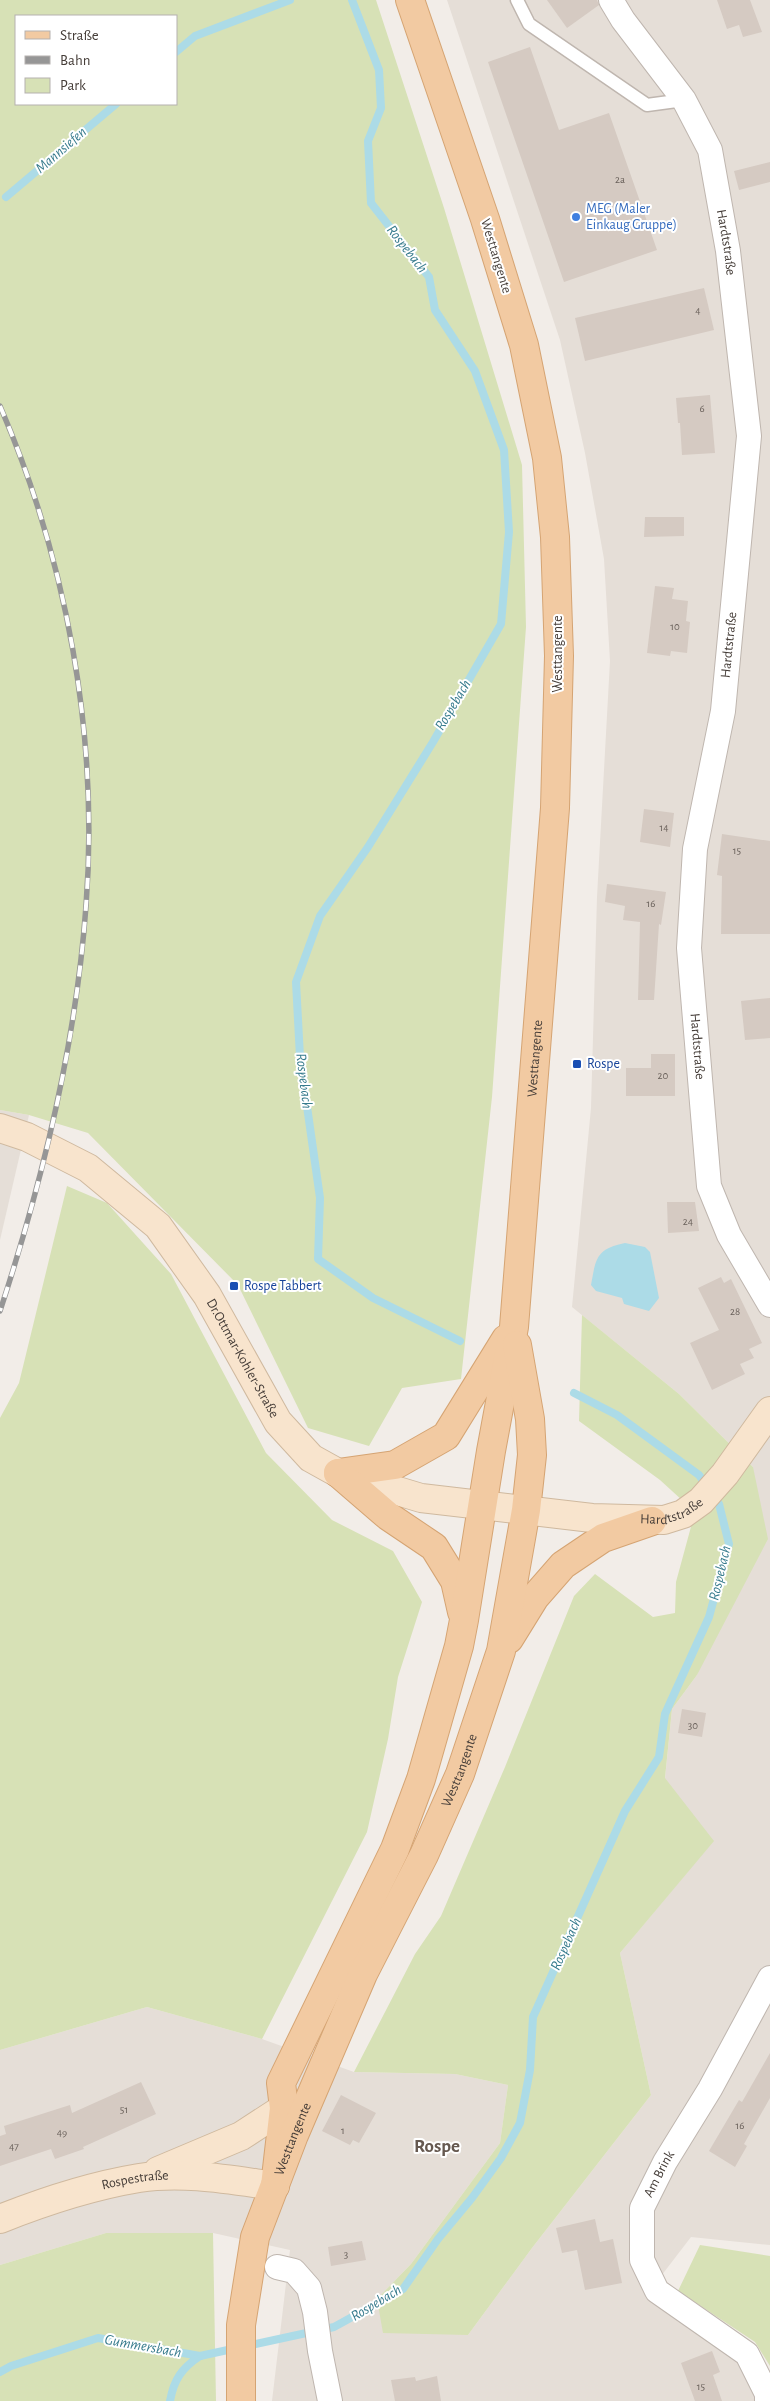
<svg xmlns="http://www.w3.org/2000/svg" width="770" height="2401" font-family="'Alegreya Sans',sans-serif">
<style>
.residential{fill:#e5ded7}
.green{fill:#d7e1b6;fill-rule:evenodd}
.water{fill:#acdbe7}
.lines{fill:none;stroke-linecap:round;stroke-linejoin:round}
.stream{stroke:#acdbe7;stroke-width:8}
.building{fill:#d5cac2}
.lane-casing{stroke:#bfb6af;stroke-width:15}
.street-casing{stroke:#bfb6af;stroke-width:26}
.secondary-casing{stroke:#cfb99f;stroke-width:30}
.primary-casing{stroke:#d5a473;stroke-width:30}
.lane{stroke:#fff;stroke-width:12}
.street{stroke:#fff;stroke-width:24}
.secondary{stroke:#f8e4cd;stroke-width:28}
.primary{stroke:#f2caa2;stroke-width:28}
.rail-casing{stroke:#969696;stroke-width:5.5}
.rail{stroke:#fff;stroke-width:4;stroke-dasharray:11;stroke-linecap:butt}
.shop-dot{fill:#3f7fe0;stroke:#fff;stroke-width:2}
.transit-dot{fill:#1a4fb4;stroke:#fff;stroke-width:2}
.labels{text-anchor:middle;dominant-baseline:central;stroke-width:4;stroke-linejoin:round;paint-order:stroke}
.number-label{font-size:11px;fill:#69605a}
.shop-label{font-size:14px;fill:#366cbe;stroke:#fff;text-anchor:start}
.street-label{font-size:14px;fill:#453d38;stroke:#fff}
.transit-label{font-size:14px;fill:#164399;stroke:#fff;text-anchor:start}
.water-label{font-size:15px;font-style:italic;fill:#377b8d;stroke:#fff}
.district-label{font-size:19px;font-weight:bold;fill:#665950;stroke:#fff}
</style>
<rect width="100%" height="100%" fill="#f2ede8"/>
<g class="residential">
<polygon points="447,0 770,0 770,2245 691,2237 645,2297 743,2361 770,2401 272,2401 290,2250 213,2233 106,2233 0,2265 0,2050 147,2007 262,2039 354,2072 455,2074 508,2085 500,2143 411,2264 377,2299 468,2335 532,2248 651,2095 620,1953 713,1841 665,1779 672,1709 697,1675 753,1467 679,1394 572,1307 591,1108 597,897 610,661 604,559 585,453 560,340"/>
<polygon points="0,1110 29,1115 0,1240"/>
</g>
<g class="green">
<path d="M 0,0 L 376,0 L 444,208 L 522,465 L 526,627 L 492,1097 L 461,1379 L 402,1388 L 369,1446 L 308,1428 L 238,1285 L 88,1133 L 29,1115 L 0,1110 ZM 16,16 L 176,16 L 176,104 L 16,104 Z"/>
<polygon points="67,1186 107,1203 171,1274 266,1453 332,1520 393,1551 422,1602 398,1677 388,1739 367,1832 262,2039 147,2007 0,2050 0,1418 19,1383"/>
<polygon points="582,1315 679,1394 753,1467 768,1539 697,1675 672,1709 665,1778 714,1841 620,1953 651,2095 532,2248 468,2335 383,2333 377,2299 411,2264 500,2143 508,2085 455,2074 354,2072 415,1954 441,1916 505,1767 574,1596 595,1574 653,1617 675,1613 676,1582 695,1512 660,1480 579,1421"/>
<polygon points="106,2233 213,2233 216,2401 0,2401 0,2265"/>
<polygon points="700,2245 770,2256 770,2366 755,2342 678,2291"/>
</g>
<path class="water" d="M 625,1243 L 645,1247 L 650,1252 L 659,1298 L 649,1311 L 624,1304 L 622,1298 L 596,1291 L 591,1285 C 596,1258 596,1249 625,1243 Z"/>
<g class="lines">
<g class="stream">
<polyline points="352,0 379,70 381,108 368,141 371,203 429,277 435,310 475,371 504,450 509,532 501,624 433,742 368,847 320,916 296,982 300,1057 320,1198 318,1259 373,1298 460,1341"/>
<polyline points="176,52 195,36 290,0"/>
<polyline points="6,197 116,104"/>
<polyline points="0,2372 11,2366 98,2338 200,2356"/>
<path d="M 170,2401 C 174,2379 182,2368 200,2356 L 334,2327 L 403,2289 L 438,2239 L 472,2198 L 501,2158 L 520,2123 L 530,2070 L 533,2017 L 625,1811 L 659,1757 L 665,1714 L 709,1617 L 729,1544 L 719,1504 L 699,1475 L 617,1415 L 574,1393"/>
</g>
</g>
<g class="building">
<polygon points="547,0 597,0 599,5 567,28"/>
<polygon points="717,0 750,0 762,32 743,37 739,25 727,29"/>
<polygon points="530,47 559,130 609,113 657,250 564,282 488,62"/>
<polygon points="770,162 770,182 739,190 734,171"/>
<polygon points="704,288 714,330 585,361 575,318"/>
<polygon points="710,395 715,453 682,455 680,423 678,423 676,398"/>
<polygon points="645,517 684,517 684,536 644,537"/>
<polygon points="655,586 674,588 672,599 688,601 686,621 690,622 687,653 671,651 670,656 647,653"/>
<polygon points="644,809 674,813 670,847 640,842"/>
<polygon points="722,834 770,841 770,934 721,934 722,876 717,875"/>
<polygon points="607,884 666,892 661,925 659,924 654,1000 638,1000 640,922 623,920 625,906 605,902"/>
<polygon points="770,998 770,1038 745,1040 741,1001"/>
<polygon points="651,1054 675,1054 675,1096 626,1096 626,1068 651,1068"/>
<polygon points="667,1202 695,1202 699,1231 668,1233"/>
<polygon points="721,1277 724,1283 731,1279 762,1343 749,1349 754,1358 740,1364 745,1374 712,1390 690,1343 719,1330 698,1288"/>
<polygon points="682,1709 706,1713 702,1737 678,1733"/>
<polygon points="770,2053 770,2098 744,2144 747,2146 735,2167 709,2151 739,2100 742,2102"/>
<polygon points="141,2082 156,2114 83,2147 84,2149 55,2159 51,2149 0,2166 0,2136 6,2134 4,2126 70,2105 72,2113"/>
<polygon points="341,2095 376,2113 359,2143 353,2140 350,2145 322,2131"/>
<polygon points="595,2219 600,2242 613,2239 622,2283 585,2290 577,2250 562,2253 556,2228"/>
<polygon points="362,2241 366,2260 331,2266 328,2247"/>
<polygon points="712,2351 720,2372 713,2375 722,2401 695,2401 681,2363"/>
<polygon points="437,2376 441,2401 395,2401 391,2380 415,2377 416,2381"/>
</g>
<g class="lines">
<g class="lane-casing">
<polyline id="lane" points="517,0 529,24 647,105 684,100"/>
</g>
<g class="street-casing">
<g id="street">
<path id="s1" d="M 611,0 L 623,20 L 684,100 L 710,150 L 728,251 L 749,436 L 723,711 L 695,849 L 689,948 L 709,1186 L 729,1235 L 770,1305"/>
<polyline points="277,2267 294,2271 309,2288 315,2312 320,2351 330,2401"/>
<path id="s2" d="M 767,2401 L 767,2394 L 747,2354 L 657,2291 L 642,2260 L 642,2208 L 665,2162 L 710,2089 L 770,1978"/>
</g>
</g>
<g class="secondary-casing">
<g id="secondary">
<path id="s3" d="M 0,1128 L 27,1137 L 88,1168 L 158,1226 L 207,1295 L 278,1422 L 311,1458 L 338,1473 L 421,1498 L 592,1518 L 664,1520 L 683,1514 L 701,1501 L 725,1474 L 770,1411"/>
<polyline points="158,2171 241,2136 284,2108"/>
<path id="s4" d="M 0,2219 C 45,2201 91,2186 139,2178 C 184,2171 231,2180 275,2186"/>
</g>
</g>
<g class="primary-casing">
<g id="primary">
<polyline points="338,1473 395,1465 446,1436 506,1339"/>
<polyline points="338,1473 388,1516 434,1547 455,1581 462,1612"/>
<polyline points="509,1639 535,1597 563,1565 603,1538 652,1521"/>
<path id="s5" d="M 275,2186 L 284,2108 L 281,2083 L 395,1849 L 421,1779 L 459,1646 L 464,1620 L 491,1451 L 514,1327 L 555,808 L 559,656 L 555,537 L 547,458 L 524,345 L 485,219 L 410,0"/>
<path id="s6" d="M 241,2401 L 241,2325 L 255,2237 L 294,2135 L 363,1974 L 424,1855 L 460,1774 L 501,1651 L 526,1510 L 532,1455 L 530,1419 L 517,1345"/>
</g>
</g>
<use href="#lane" class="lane"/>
<use href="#street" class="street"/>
<use href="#secondary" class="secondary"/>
<use href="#primary" class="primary"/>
<g class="rail-casing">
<path id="rail" d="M 0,406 C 67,561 99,737 86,906 C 76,1044 43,1180 0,1311"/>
</g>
<use href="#rail" class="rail"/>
</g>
<circle class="shop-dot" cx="576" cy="217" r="5"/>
<g class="transit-dot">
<rect x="572" y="1059" width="10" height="10" rx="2.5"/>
<rect x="229" y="1281" width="10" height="10" rx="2.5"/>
</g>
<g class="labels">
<g class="number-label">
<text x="620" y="179">2a</text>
<text x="698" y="310">4</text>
<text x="702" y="408">6</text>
<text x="675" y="626">10</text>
<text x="664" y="827">14</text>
<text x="737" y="850">15</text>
<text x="651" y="903">16</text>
<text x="663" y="1075">20</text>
<text x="688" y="1221">24</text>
<text x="735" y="1311">28</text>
<text x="693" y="1725">30</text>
<text x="124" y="2109">51</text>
<text x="740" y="2125">16</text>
<text x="343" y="2130">1</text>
<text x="62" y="2132">49</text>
<text x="14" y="2146">47</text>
<text x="346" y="2254">3</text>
<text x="701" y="2386">15</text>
</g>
<g class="shop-label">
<text x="586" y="209">MEG (Maler<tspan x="586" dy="16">Einkaug Gruppe)</tspan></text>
</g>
<g class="street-label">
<text stroke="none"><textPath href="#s1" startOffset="274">Hardtstraße</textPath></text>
<text transform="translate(496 256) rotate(73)">Westtangente</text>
<text transform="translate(729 645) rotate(-84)">Hardtstraße</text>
<text transform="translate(558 654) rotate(-90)">Westtangente</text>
<text stroke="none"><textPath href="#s1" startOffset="1084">Hardtstraße</textPath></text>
<text stroke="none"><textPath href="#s5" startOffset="1170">Westtangente</textPath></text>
<text stroke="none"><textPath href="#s3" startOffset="345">Dr.Ottmar-Kohler-Straße</textPath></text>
<text stroke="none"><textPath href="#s3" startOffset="838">Hardtstraße</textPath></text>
<text stroke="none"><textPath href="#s6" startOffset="675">Westtangente</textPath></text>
<text stroke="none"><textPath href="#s6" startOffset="270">Westtangente</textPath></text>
<text stroke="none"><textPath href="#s2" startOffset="286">Am Brink</textPath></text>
<text stroke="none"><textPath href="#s4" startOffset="141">Rospestraße</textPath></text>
</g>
<g class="transit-label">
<text x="587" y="1064">Rospe</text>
<text x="244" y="1286">Rospe Tabbert</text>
</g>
<g class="water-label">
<text transform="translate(61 150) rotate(-41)">Mannsiefen</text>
<text transform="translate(407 249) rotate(52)">Rospebach</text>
<text transform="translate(453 705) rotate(-59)">Rospebach</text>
<text transform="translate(304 1081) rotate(83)">Rospebach</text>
<text transform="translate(720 1573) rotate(-77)">Rospebach</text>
<text transform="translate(566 1944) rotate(-66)">Rospebach</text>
<text transform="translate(376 2303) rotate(-31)">Rospebach</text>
<text transform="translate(143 2346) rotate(10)">Gummersbach</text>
</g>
<g class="district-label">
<text x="437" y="2146">Rospe</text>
</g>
</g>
<rect x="15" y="15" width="162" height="90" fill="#ffffff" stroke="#b5b1af"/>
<rect x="25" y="31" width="25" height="8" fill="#f2caa2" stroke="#b5b1af"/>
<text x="60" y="40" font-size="15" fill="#453d38">Straße</text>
<rect x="25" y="56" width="25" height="8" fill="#969696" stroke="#b5b1af"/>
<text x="60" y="65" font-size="15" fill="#453d38">Bahn</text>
<rect x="25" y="78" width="25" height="15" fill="#d7e1b6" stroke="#b5b1af"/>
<text x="60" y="90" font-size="15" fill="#453d38">Park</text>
</svg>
